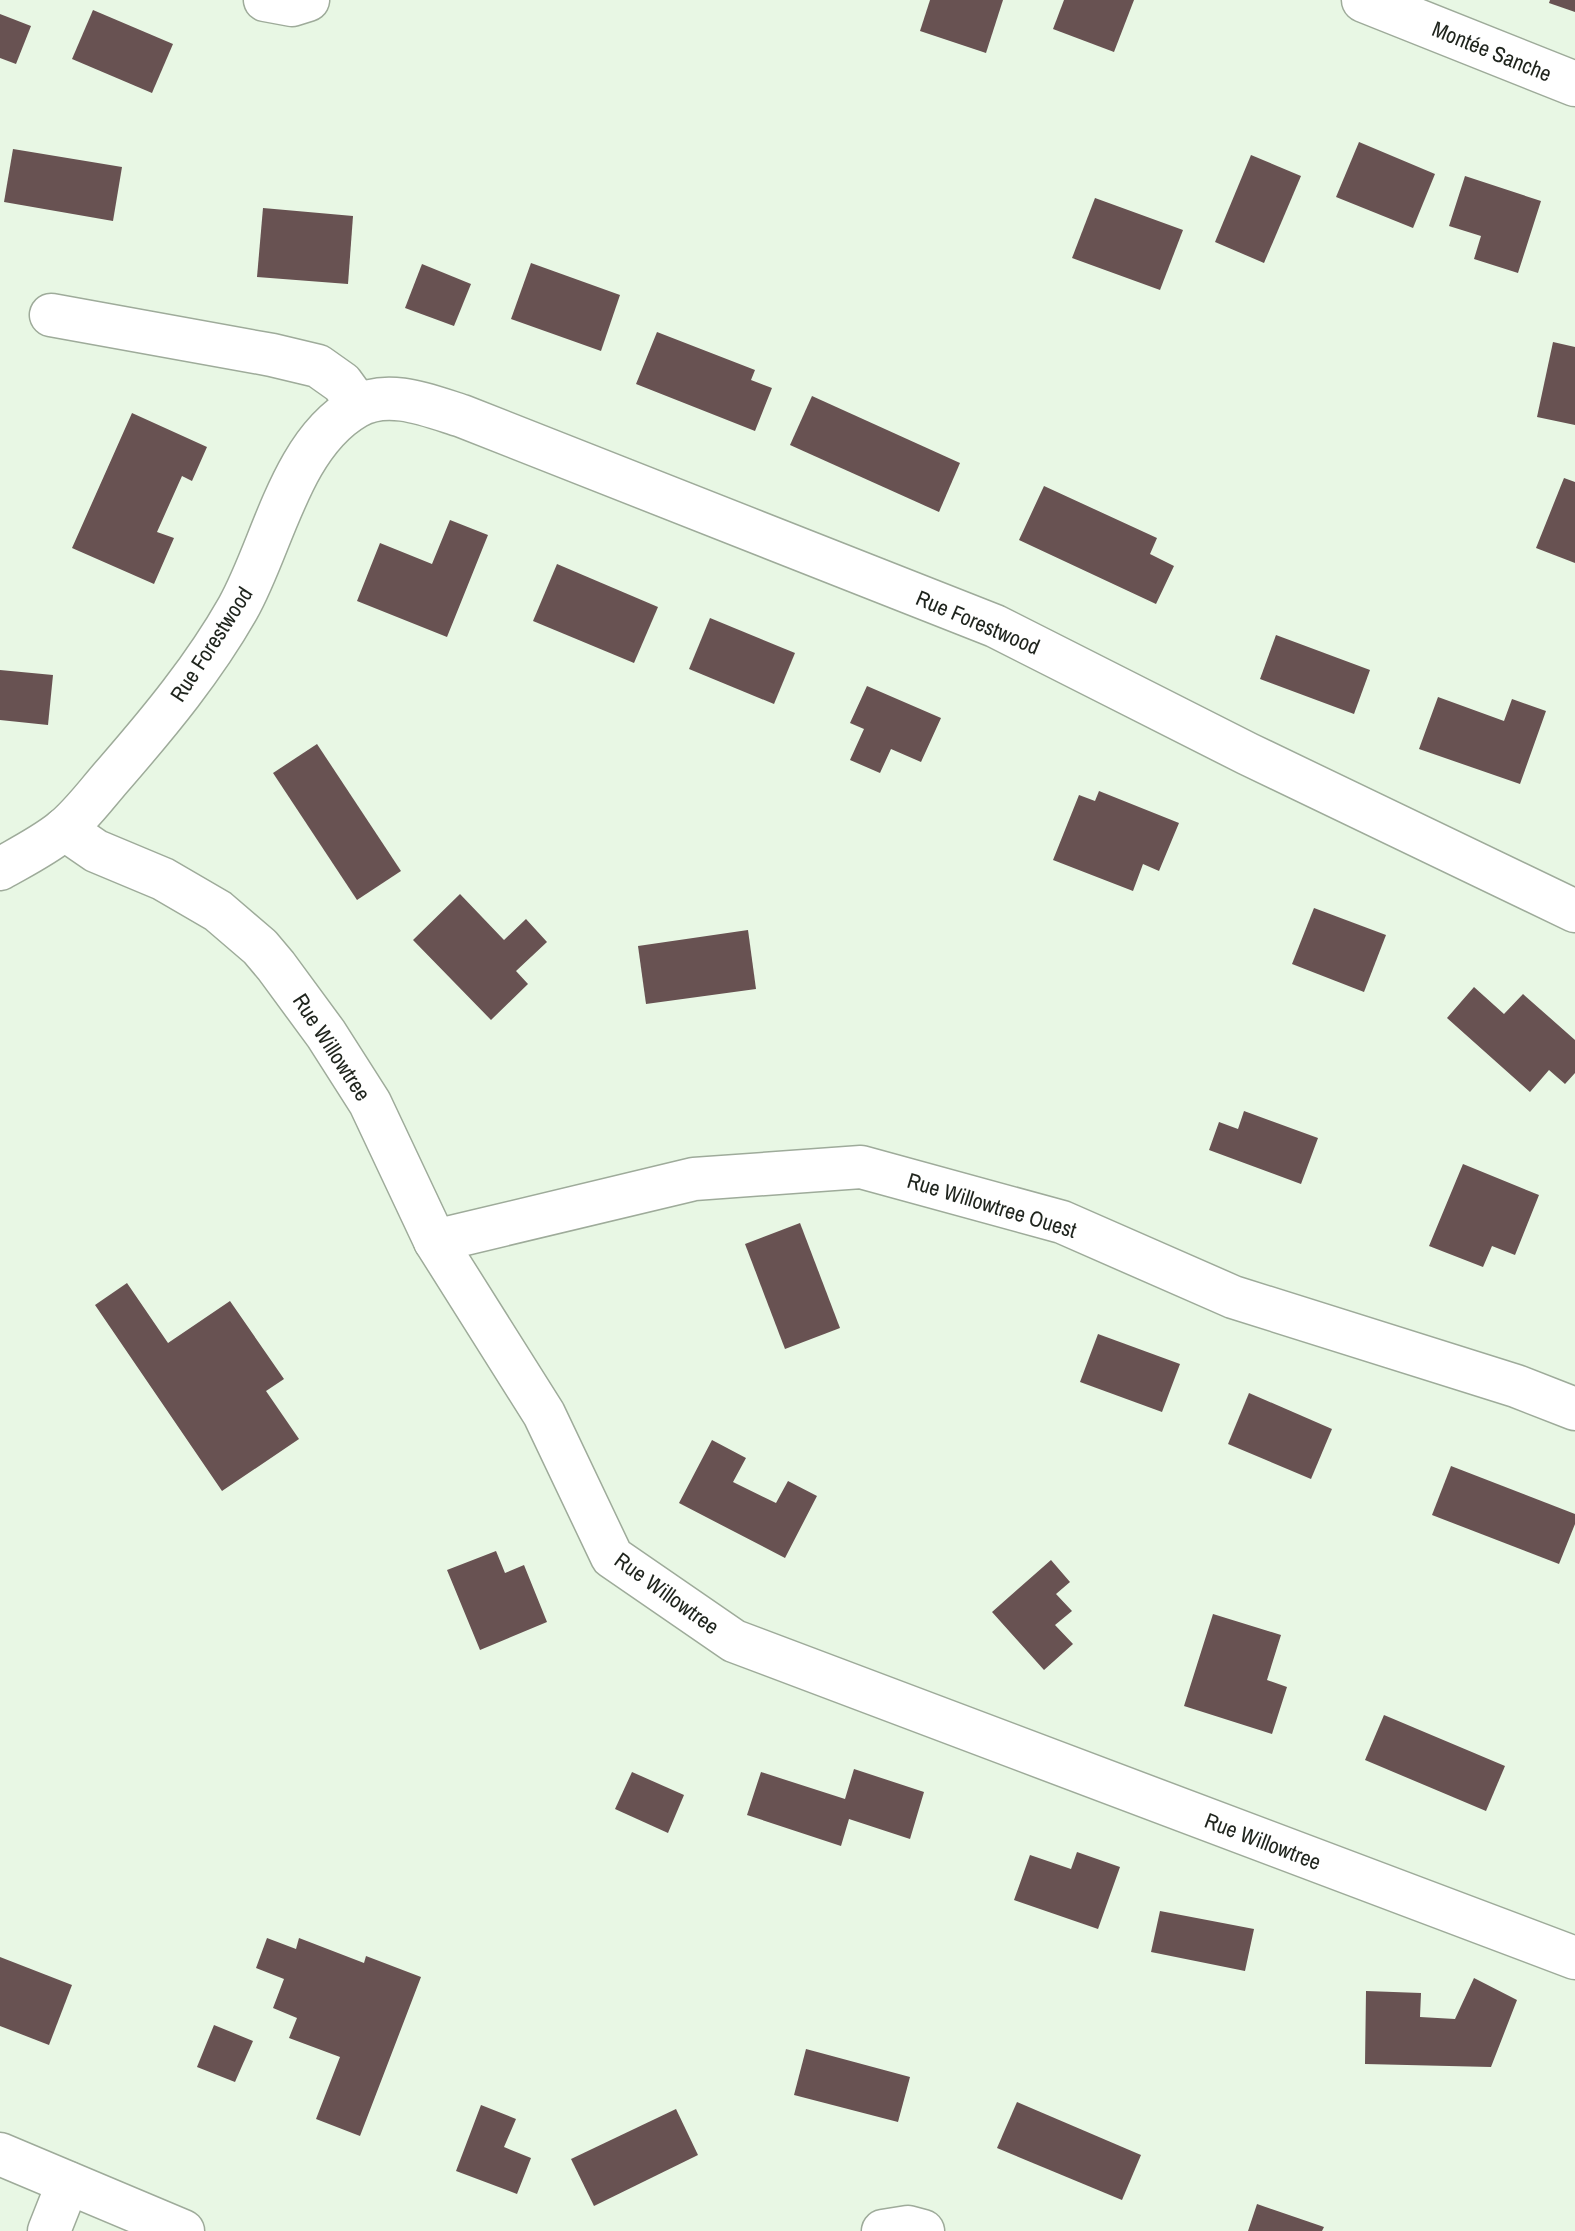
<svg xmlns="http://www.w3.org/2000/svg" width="1575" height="2231" font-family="'Archivo Narrow',sans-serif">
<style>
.building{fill:#685252}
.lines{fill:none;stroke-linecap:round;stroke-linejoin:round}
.street-casing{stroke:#9eab9a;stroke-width:45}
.secondary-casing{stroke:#9eab9a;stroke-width:47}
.street{stroke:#fff;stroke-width:42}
.secondary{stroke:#fff;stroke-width:44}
.labels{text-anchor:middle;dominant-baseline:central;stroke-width:8;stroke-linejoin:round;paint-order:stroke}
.street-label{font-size:22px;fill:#1f241d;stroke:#fff}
</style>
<rect width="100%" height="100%" fill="#e8f7e4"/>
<g class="building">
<polygon points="930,0 1003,0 986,53 920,31"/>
<polygon points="1064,0 1134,0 1114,52 1053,29"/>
<polygon points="1550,0 1575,0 1575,12 1549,3"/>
<polygon points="93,10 173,44 152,93 72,59"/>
<polygon points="0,14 31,26 16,64 0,58"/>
<polygon points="1359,142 1435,174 1413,228 1336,197"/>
<polygon points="13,149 122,167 113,221 4,202"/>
<polygon points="1251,155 1301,176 1264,263 1215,242"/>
<polygon points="1465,176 1541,201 1518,273 1474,259 1481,236 1449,226"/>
<polygon points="1095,198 1183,230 1160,290 1072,258"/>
<polygon points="263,208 353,216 348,284 257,277"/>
<polygon points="531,263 620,295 601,351 511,319"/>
<polygon points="422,264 471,284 454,326 405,308"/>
<polygon points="657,332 755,370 751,380 772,388 755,431 636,384"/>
<polygon points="1553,342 1575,347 1575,425 1537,417"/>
<polygon points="812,396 960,463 939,512 790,445"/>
<polygon points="132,413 207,447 192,481 182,476 157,532 174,538 154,584 72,548"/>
<polygon points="1564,478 1575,482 1575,563 1536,548"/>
<polygon points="1044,486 1157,538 1150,554 1174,566 1156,604 1019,540"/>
<polygon points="450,520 488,535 447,637 357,601 380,543 432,564"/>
<polygon points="557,564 658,607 634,663 533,621"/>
<polygon points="710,618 795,653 774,704 689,669"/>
<polygon points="1276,635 1370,670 1354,714 1260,679"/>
<polygon points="0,670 53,675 48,725 0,720"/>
<polygon points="867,686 941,718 921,762 891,749 880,773 850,760 864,729 850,723"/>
<polygon points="1438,697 1504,721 1512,699 1546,711 1520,784 1419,749"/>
<polygon points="317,744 401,871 357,900 273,773"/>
<polygon points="1099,791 1179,823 1159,871 1143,864 1133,891 1053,860 1079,795 1095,801"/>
<polygon points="460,894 504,940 526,919 547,942 516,971 528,984 491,1020 413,940"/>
<polygon points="1314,908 1386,935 1364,992 1292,964"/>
<polygon points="748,930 756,989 646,1004 638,946"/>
<polygon points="1474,987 1504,1014 1523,994 1575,1040 1575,1073 1565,1084 1549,1070 1530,1092 1447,1018"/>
<polygon points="1244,1111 1318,1138 1301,1184 1209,1150 1219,1122 1238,1129"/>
<polygon points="1463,1164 1539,1195 1515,1255 1492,1246 1483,1267 1429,1246"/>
<polygon points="800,1223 840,1328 785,1349 745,1244"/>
<polygon points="127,1283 168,1343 230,1301 284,1379 266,1391 299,1439 222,1491 95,1305"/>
<polygon points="1098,1334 1180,1364 1162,1412 1080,1382"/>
<polygon points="1249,1393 1332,1429 1311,1479 1228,1444"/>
<polygon points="712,1440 746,1458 733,1482 776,1503 788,1481 817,1496 785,1558 679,1503"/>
<polygon points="1451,1466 1575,1514 1575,1524 1559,1564 1432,1515"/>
<polygon points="496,1551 505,1573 524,1565 547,1622 480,1650 447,1570"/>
<polygon points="1051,1560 1070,1582 1056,1594 1072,1611 1055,1625 1073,1644 1044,1670 992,1612"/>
<polygon points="1213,1614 1281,1635 1267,1680 1287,1687 1272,1734 1184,1706"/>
<polygon points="1384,1715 1505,1766 1486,1811 1365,1760"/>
<polygon points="854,1769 924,1792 910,1839 849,1819 841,1846 747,1815 761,1772 845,1799"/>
<polygon points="632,1772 684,1795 668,1833 615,1809"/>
<polygon points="1077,1852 1120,1867 1098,1929 1014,1900 1030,1855 1071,1869"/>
<polygon points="1160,1911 1254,1929 1245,1971 1151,1952"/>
<polygon points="267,1938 296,1949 299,1938 364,1963 366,1956 421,1977 360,2136 316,2119 340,2057 289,2038 297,2018 273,2008 284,1979 256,1968"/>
<polygon points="0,1957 72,1985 49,2045 0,2026"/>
<polygon points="1474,1978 1517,2000 1491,2067 1365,2064 1366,1991 1421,1993 1420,2017 1455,2019"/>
<polygon points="214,2025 253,2041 235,2082 197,2067"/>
<polygon points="806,2049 910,2077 898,2122 794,2095"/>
<polygon points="1017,2102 1141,2155 1122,2200 997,2148"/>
<polygon points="481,2105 516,2119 504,2147 531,2158 517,2194 456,2171"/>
<polygon points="676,2109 698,2155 594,2206 571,2159"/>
<polygon points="1257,2204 1324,2227 1322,2231 1248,2231"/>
</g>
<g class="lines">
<g class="street-casing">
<g id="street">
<polyline points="265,0 292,5 308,0"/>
<polyline points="51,315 272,355 318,366 342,383 358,405"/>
<polyline points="64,829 96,851 163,879 218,911 260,947 276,966 326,1034 370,1103 435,1241 544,1414 612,1557 734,1641 1575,1958"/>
<path d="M 0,869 C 21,857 43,846 62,831 C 82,815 98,792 115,773 C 160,721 204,668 238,608 C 273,546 290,445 356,407 C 388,388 430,406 462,416 L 995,626 L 1248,754 L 1575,911"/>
<polyline points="435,1241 694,1179 861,1167 1062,1222 1233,1297 1516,1386 1575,1409"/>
<polyline points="0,2154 183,2231"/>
<polyline points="49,2231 68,2183"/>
<polyline points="883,2231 908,2227 923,2231"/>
</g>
</g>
<g class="secondary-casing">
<polyline id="secondary" points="1364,0 1575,84"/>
</g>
<use href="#street" class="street"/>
<use href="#secondary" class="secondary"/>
</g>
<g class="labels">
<g class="street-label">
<text transform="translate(1492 51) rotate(22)">Montée Sanche</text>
<text transform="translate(978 622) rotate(23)">Rue Forestwood</text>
<text transform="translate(211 644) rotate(-57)">Rue Forestwood</text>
<text transform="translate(332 1047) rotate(57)">Rue Willowtree</text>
<text transform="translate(992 1205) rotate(17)">Rue Willowtree Ouest</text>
<text transform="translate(667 1593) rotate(36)">Rue Willowtree</text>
<text transform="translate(1263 1841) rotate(21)">Rue Willowtree</text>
</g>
</g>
</svg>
